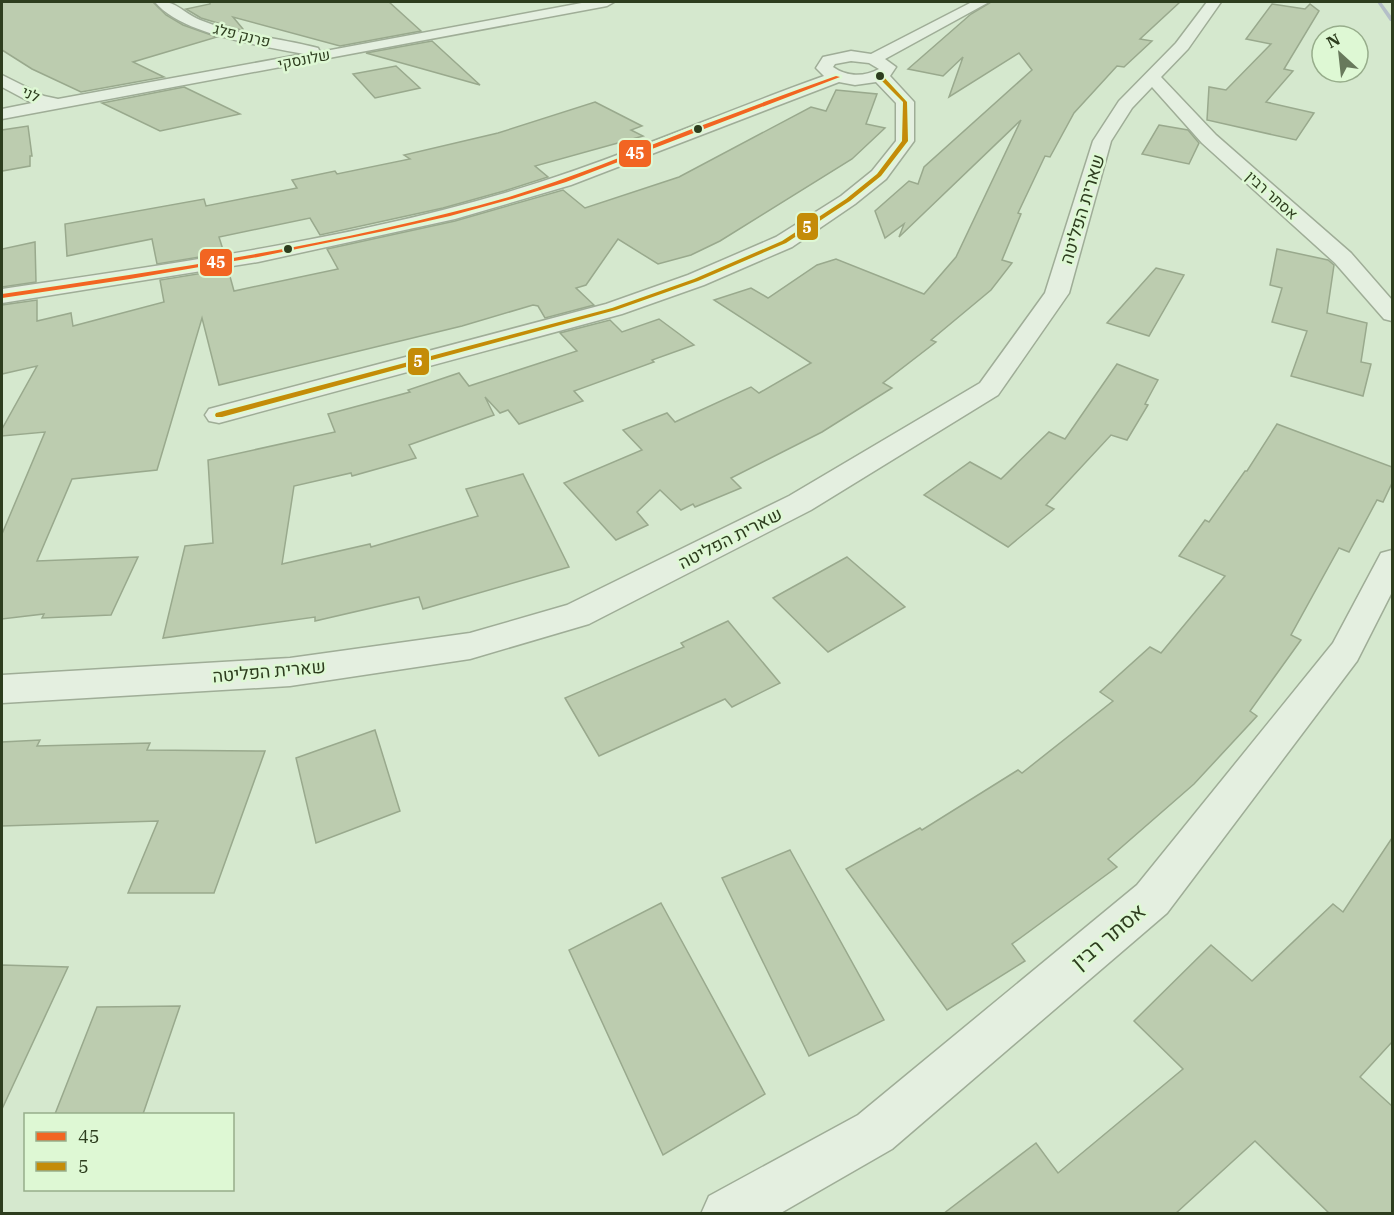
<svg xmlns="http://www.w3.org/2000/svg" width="1394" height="1215" font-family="'IBM Plex Serif',Heebo,serif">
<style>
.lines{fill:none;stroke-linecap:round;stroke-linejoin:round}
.stream{fill:#b4bfc8;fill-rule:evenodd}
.building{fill:#bcccaf;stroke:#99a98d;stroke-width:1.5}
.minor-casing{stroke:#9fad97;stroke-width:3}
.minor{fill:#e4efe0;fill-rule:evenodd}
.bus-1-casing{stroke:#def8d4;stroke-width:5}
.bus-2-casing{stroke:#def8d4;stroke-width:5}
.bus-1{fill:#f26522;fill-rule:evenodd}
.bus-2{fill:#c48c08;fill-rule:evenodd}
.bus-dot{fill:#2d3d1e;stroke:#def8d4;stroke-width:2}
.labels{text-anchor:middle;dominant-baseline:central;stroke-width:5;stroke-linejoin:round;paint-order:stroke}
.far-street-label{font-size:15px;fill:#2d3d1e;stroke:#def8d4}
.street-label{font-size:18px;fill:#2d3d1e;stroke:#def8d4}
.near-street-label{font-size:21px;fill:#2d3d1e;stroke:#def8d4}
.line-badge{stroke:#def8d4;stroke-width:2}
.badge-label{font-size:16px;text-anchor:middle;font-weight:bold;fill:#fff}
</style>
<rect width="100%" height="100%" fill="#d5e8ce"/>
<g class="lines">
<polygon class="stream" points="1377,2 1381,2 1392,17 1392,21 1390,21"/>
</g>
<g class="building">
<polygon points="2,2 153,2 166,15 183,25 217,37 133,62 164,77 81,92 32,69 2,50"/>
<polygon points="210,2 389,2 421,31 340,46 233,17 243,29 241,30 201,18 186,9 210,4"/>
<polygon points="991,2 1180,2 1140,39 1152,41 1124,67 1117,66 1074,113 1050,157 1045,156 1018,213 1021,214 1002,260 1012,263 991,290 931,340 936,342 883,383 892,388 822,432 731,478 741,488 695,507 693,504 681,510 660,490 637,512 648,525 616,540 564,483 642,450 623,430 667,413 675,422 751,387 759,393 811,363 714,300 751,288 768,298 817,265 836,259 924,294 956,257 1021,120 899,237 904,224 885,238 875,211 909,181 918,184 924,167 1032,70 1019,53 949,97 963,57 943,76 908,69 971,14"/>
<polygon points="1272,4 1305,9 1310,4 1319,11 1284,69 1293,71 1266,102 1314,113 1296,140 1207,120 1209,87 1226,90 1271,44 1246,39"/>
<polygon points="432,41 480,85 366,53"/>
<polygon points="396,66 420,88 375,98 353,74"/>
<polygon points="184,87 240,114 160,131 102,103"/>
<polygon points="836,90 877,94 866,124 885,128 852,159 720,241 691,255 658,264 618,239 586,285 576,288 594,305 545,318 538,306 533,305 462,326 219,385 202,318 157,470 72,479 37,561 138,557 111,615 42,618 44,614 2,619 2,534 45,432 2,436 2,429 37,366 2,374 2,305 37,300 37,321 71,313 73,326 164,302 160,280 228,269 234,291 338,269 327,249 455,221 563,190 585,208 679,177 811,107 826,111"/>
<polygon points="595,102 642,126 631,130 643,136 535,166 548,177 504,191 443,208 320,235 310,218 219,237 224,253 157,264 152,239 67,256 65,224 204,199 206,206 297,188 292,180 335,171 337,174 410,159 404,155 498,133"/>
<polygon points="1159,125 1188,130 1199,143 1189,164 1142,154"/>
<polygon points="28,126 32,156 30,156 30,166 2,171 2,130"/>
<polygon points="35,242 36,282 2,287 2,249"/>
<polygon points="1277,249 1328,260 1334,265 1327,313 1367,323 1361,362 1371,364 1363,396 1291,376 1307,331 1272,322 1282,288 1270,285"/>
<polygon points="1156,268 1184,275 1149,336 1107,323"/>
<polygon points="659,319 694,345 652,360 654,362 574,391 583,401 519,424 508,410 500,413 485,397 494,415 409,445 416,458 352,476 351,473 294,486 282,564 370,544 371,547 478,516 466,489 523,474 569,567 423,609 419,597 315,621 315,617 163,638 185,546 213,543 208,460 335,432 328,414 410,392 408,390 459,373 469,386 577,351 560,333 610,320 622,332"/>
<polygon points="1117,364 1158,380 1145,404 1148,405 1127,440 1111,435 1046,505 1054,509 1008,547 924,495 970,462 1001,479 1049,432 1065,439"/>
<polygon points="1277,424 1392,467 1392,483 1383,502 1377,500 1349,552 1339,548 1291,635 1301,640 1250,711 1257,716 1194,784 1108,859 1117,867 1012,944 1025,961 947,1010 846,869 920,828 922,830 1018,770 1022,773 1113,701 1100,692 1150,647 1161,653 1225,576 1179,556 1205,520 1209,522 1245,471 1247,471"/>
<polygon points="847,557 905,607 828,652 773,598"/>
<polygon points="728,621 780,683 732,707 725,699 599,756 565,698 684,647 681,643"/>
<polygon points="375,730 400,811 316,843 296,758"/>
<polygon points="40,740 37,746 150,743 147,750 265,751 214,893 128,893 158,821 2,826 2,742"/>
<polygon points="1392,838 1392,1042 1360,1077 1392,1106 1392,1214 1330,1214 1255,1141 1175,1214 943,1214 1036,1143 1058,1173 1183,1069 1134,1021 1211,945 1252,981 1333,904 1343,912"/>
<polygon points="790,850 884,1020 809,1056 722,878"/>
<polygon points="661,903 765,1094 663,1155 569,950"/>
<polygon points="2,965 68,967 2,1109"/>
<polygon points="180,1006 143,1114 55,1114 97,1007"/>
</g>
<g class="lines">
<g class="minor-casing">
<g id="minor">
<path d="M 155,2 C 177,0 181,12 200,20 C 237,35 279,38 318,48 L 320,52 L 587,2 L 614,2 L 607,6 L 2,119 L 2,109 L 32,103 L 2,87 L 2,75 L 44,96 L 58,99 L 304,54 C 264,46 182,35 155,2 Z"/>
<path d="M 972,2 L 989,2 L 885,59 L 896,67 L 890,76 L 914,102 L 914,141 L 886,179 L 855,204 L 792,247 L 704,285 L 622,314 L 219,423 L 209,421 L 205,415 L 209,409 L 606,304 L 688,275 L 776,237 L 841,196 L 872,171 L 896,141 L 896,103 L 876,82 L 855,85 L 839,82 L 571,185 L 455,219 L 258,262 L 2,303 L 2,289 C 170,264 341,241 505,193 C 613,161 717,114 824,76 L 816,68 L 823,57 L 851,51 L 871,54 ZM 851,61 L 869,63 L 879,69 C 864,77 847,77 833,67 L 835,64 Z"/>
<polygon points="1207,2 1221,2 1188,49 1161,77 1216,135 1351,253 1392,300 1392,321 1384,319 1335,263 1202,143 1152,87 1132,108 1111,141 1069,293 998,395 811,510 589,624 470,659 290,686 2,703 2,675 290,658 470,633 567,605 789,496 980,383 1045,293 1093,141 1119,101 1176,43"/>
<polygon points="1392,550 1392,592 1357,661 1167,913 892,1149 779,1214 701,1214 709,1196 858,1115 1137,885 1333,643 1381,553"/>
</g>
</g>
<use href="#minor" class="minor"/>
<g class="bus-1-casing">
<path id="bus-1" d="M 836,76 L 840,77 L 566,182 L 512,199 L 450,216 L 384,231 L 258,257 L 130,279 L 2,298 L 2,294 C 172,269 344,244 509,197 C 571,178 631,153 692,129 C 740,111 788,93 836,76 Z"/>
</g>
<g class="bus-2-casing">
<polygon id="bus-2" points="878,75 882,75 907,102 908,141 881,176 850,201 786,243 698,281 616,310 222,417 216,417 215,415 216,413 612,308 694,279 782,241 846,199 877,174 902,141 903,102 878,77"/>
</g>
<use href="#bus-1" class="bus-1"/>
<use href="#bus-2" class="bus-2"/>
</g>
<g class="bus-dot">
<circle cx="880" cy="76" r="5"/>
<circle cx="698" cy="129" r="5"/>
<circle cx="288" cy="249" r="5"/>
</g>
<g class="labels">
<g class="far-street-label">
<text transform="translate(242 35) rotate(14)">פרנק פלג</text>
<text transform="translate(304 59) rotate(-11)">שלונסקי</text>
<text transform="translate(31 94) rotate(24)">לני</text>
<text transform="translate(1272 195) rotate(42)">אסתר רבין</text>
</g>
<g class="street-label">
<text transform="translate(1082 209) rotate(-73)">שארית הפליטה</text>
<text transform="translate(730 538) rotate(-27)">שארית הפליטה</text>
<text transform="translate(269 671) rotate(-5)">שארית הפליטה</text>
</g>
<g class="near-street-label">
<text transform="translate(1108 936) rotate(-40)">אסתר רבין</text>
</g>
</g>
<g class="line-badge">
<rect x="618" y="139" width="34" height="29" rx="6" fill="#f26522"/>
<rect x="796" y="212" width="23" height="29" rx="6" fill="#c48c08"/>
<rect x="199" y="248" width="34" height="29" rx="6" fill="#f26522"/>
<rect x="407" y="347" width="23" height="29" rx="6" fill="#c48c08"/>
</g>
<g class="badge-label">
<text x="635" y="159">45</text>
<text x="807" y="233">5</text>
<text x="216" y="268">45</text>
<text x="418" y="367">5</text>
</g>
<rect width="1394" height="1215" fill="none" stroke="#2d3d1e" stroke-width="6"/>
<rect x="24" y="1113" width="210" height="78" fill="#def8d4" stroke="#97ad8b" stroke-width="1.5"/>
<rect x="36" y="1132" width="30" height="9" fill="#f26522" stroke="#97ad8b" stroke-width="1.5"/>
<text x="78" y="1143" font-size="18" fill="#2d3d1e">45</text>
<rect x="36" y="1162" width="30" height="9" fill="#c48c08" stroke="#97ad8b" stroke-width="1.5"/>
<text x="78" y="1173" font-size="18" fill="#2d3d1e">5</text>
<g transform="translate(1340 54) rotate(333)"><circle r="28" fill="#def8d4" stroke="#97ad8b" stroke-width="1.5"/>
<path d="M0-4.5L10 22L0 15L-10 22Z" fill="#68795c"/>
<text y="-9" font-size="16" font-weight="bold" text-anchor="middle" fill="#2d3d1e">N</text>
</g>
</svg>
